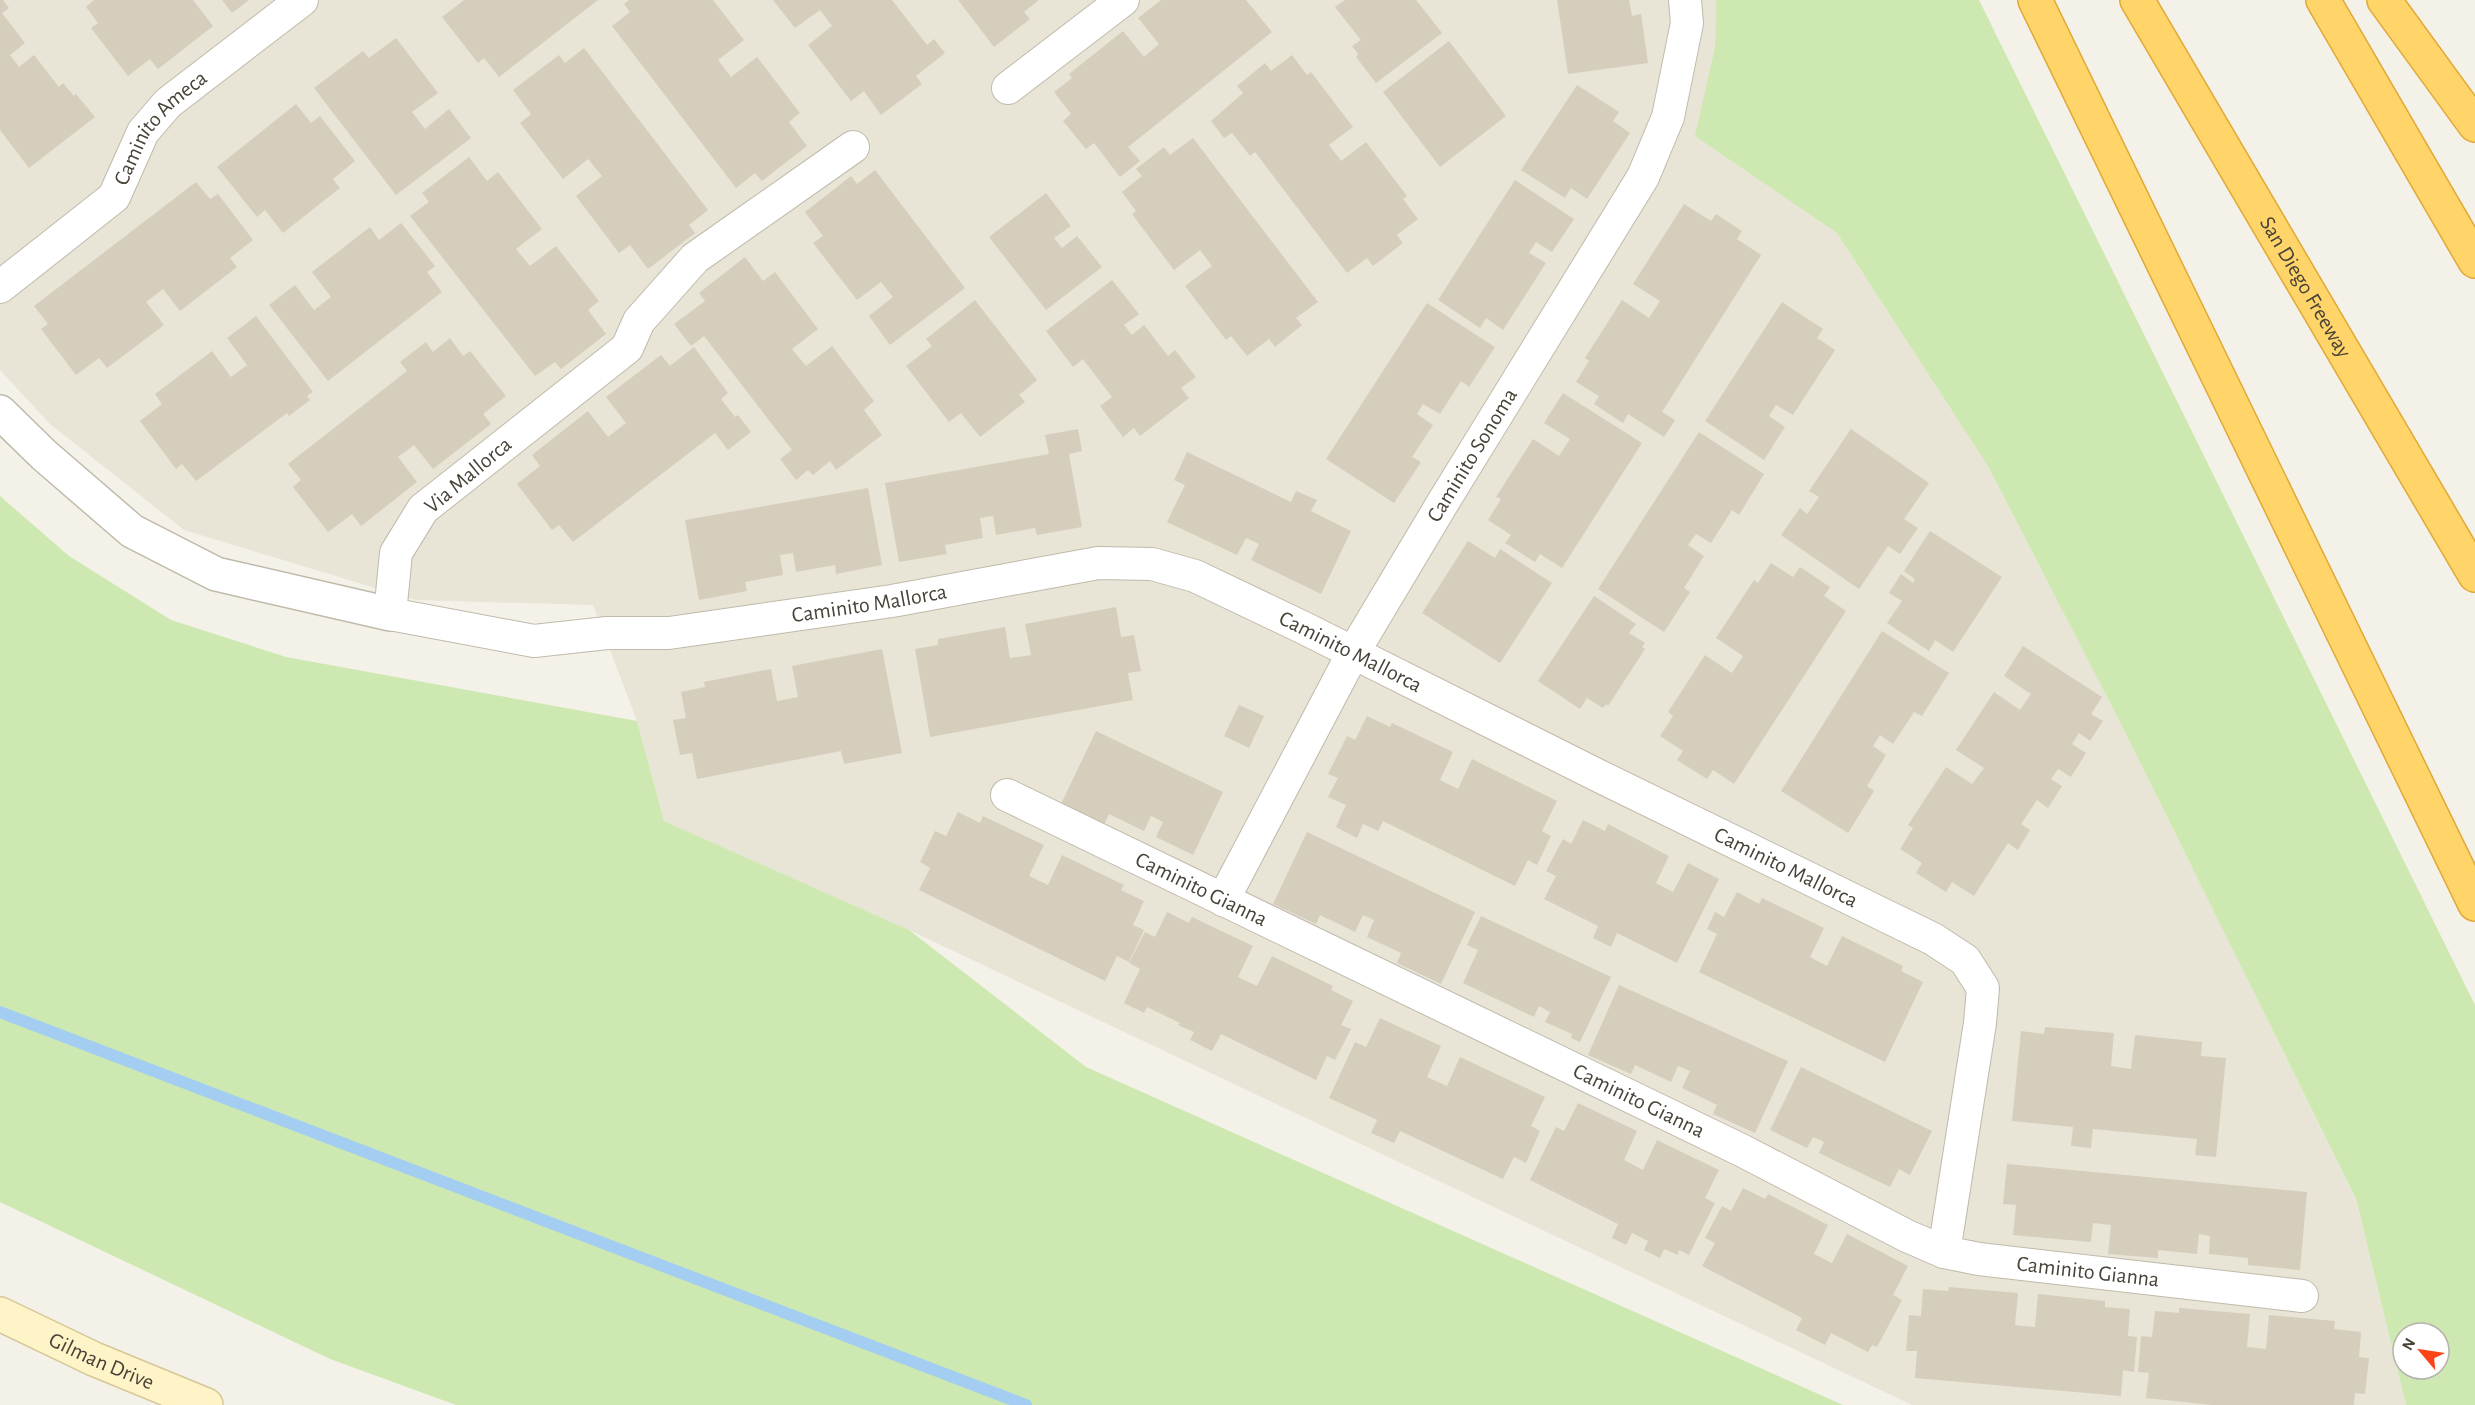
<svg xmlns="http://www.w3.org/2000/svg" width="2475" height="1405" font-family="'Alegreya Sans',sans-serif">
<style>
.residential{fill:#e8e4d6}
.green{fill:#cde9b1;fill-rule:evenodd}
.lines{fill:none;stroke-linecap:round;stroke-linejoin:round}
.stream{stroke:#a4cef1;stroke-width:12}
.building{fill:#d6cebd}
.minor-casing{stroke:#c0baab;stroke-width:34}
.tertiary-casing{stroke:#c0baab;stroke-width:36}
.secondary-casing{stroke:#d5c798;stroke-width:36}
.motorway-casing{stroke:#e0a937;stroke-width:36}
.minor{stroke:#fff;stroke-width:32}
.tertiary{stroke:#fff;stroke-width:33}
.secondary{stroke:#fff4c8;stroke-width:33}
.motorway{stroke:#ffd469;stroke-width:33}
.labels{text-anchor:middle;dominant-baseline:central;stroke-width:4.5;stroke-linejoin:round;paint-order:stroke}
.street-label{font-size:22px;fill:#484237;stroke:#fff}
</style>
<rect width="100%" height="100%" fill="#f4f1e8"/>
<polygon class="residential" points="0,0 1716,0 1715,47 1696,136 1837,233 1989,468 2125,732 2356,1200 2406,1405 1912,1405 909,930 664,821 637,721 593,605 415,600 184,530 50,424 0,370"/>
<g class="green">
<path d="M 1716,0 L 1979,0 L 2475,1005 L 2475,1405 L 2406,1405 L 2356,1199 L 2125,732 L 1989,468 L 1837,233 L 1695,136 L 1715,47 ZM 2403,1333 L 2439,1333 L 2439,1369 L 2403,1369 Z"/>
<polygon points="0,496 69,556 171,620 286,657 637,721 664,821 909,930 1086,1067 1843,1405 456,1405 330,1359 0,1202"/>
</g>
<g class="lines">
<polyline class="stream" points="0,1012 1026,1405"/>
</g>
<g class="building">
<polygon points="0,0 3,0 9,8 2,13 25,43 10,55 19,67 34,55 59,87 63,83 74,96 76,94 95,117 29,168 0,130"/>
<polygon points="94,0 193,0 213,26 158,69 150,59 128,76 91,28 98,23 86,7"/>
<polygon points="222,0 249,0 232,13"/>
<polygon points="464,0 598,0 499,77 484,58 478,63 442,17"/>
<polygon points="629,0 713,0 744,40 718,60 731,77 757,57 800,113 789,122 807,146 762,181 755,173 736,188 612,26 630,12 624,4"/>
<polygon points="773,0 892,0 927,45 934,39 945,53 916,76 922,84 881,115 864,91 851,101 808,45 832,26 820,10 795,28"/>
<polygon points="958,0 1039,0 1024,12 1030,19 994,47"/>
<polygon points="1161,0 1246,0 1272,32 1128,147 1140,161 1120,177 1094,143 1086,149 1063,121 1071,114 1054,92 1072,78 1069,74 1123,31 1144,57 1159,44 1138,18"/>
<polygon points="1345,0 1416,0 1442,33 1376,83 1356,57 1358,54 1352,46 1361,40 1335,7"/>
<polygon points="1557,0 1629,0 1632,16 1641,14 1648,63 1568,74"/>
<polygon points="396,38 438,93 412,112 425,129 449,109 471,138 396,195 314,88 363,51 369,58"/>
<polygon points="1449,41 1506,116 1440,167 1383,92"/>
<polygon points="584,48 708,210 689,225 695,233 648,269 630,245 619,253 576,196 602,176 588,159 563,179 520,123 531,114 513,90 559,55 565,63"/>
<polygon points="1292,55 1307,75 1311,72 1353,127 1329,145 1341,161 1366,142 1407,196 1403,199 1418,219 1397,235 1403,243 1373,266 1367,258 1347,273 1255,152 1250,156 1232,133 1224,138 1211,121 1243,93 1237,86 1265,63 1271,71"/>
<polygon points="1577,85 1619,112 1613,121 1630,133 1587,199 1571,188 1565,198 1521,170"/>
<polygon points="296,104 311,123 320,116 355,161 333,179 340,188 283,233 265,210 257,217 217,167"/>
<polygon points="1193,138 1318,302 1296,318 1302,325 1275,347 1269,339 1247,356 1231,336 1226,340 1185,286 1212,266 1200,250 1174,270 1132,214 1136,211 1122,192 1142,176 1136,169 1164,147 1170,155"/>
<polygon points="469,157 487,181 498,172 542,229 516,249 530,266 556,246 599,301 588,310 606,334 561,369 555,362 535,376 410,216 429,202 422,193"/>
<polygon points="875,170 965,288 890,345 869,316 893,297 881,282 857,300 813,243 823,236 805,212 851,176 857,184"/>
<polygon points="1515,180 1574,219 1552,252 1536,242 1529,253 1546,263 1503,330 1486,318 1480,328 1438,300"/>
<polygon points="196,182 210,199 218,194 253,240 230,258 237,267 180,311 163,289 146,302 164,325 107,368 99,358 76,375 41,329 48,324 34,306"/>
<polygon points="1046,193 1071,226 1054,238 1062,248 1077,236 1102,267 1046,310 989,237"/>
<polygon points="1684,204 1711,221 1716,214 1742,231 1737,239 1761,255 1662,412 1675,420 1664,437 1628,414 1623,423 1594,404 1599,396 1576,382 1589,361 1585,358 1622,300 1649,318 1660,301 1633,284"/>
<polygon points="401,223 435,266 427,272 442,292 328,381 269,305 295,285 314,310 331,297 312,272 370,227 379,240"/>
<polygon points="745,257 763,281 775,272 818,329 792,349 806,366 832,346 874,401 864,410 882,435 836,470 830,461 813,475 808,470 796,480 780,459 792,450 704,336 691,346 674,324 705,301 699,293"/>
<polygon points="1112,280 1139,314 1124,325 1132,335 1144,325 1168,356 1175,350 1196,377 1181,388 1189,398 1140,436 1134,428 1123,437 1100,406 1112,397 1083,359 1073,367 1046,331"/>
<polygon points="975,300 1037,380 1019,395 1025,402 980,437 961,413 949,422 906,366 932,346 926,339"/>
<polygon points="1782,302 1823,329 1817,338 1835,350 1793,415 1776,405 1769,416 1785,427 1764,460 1705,421"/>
<polygon points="1427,303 1495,347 1469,387 1461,381 1440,414 1423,404 1417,414 1433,425 1412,457 1421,462 1394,503 1326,459"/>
<polygon points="256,316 313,392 307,396 310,400 289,416 287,413 196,481 182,464 176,469 140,421 162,404 155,394 212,351 231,377 247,365 227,338"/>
<polygon points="450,338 463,356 470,351 506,396 483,414 491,424 433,469 414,445 398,457 417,482 361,526 352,514 328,532 293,487 301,480 288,464 407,371 400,362 426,342 433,352"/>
<polygon points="694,347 728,393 721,399 735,417 738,415 751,432 728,450 715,433 573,542 559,525 552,530 517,484 540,466 532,455 588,411 608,437 626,423 606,397 661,355 670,366"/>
<polygon points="1563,393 1642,443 1562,568 1540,554 1535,562 1505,543 1511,535 1488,520 1501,499 1496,497 1533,439 1559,456 1570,439 1544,423"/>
<polygon points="1078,429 1082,451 1069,454 1082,527 1037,535 1035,528 996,535 993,516 980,518 983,538 945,545 947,554 899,562 885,483 1049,454 1045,435"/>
<polygon points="1851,429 1929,483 1904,519 1918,528 1900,554 1888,546 1859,589 1781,535 1800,508 1807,514 1819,497 1809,491"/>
<polygon points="1699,432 1764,474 1739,515 1732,510 1711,543 1696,534 1688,545 1704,556 1684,588 1690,592 1664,632 1598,589"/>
<polygon points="1187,452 1291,502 1296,491 1317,500 1311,511 1351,531 1321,594 1251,560 1259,544 1246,538 1237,555 1167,522 1185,485 1174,480"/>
<polygon points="868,488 882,565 836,574 835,565 796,572 793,553 780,555 783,575 745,582 747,591 699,600 685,520"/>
<polygon points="1930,531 2002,577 1953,652 1935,640 1929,651 1887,623 1902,601 1889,593 1901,574 1913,583 1915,579 1904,571"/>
<polygon points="1468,541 1495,558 1500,549 1552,583 1500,663 1422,613"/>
<polygon points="1771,563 1793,577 1800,567 1830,587 1824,596 1846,611 1734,784 1713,770 1707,779 1677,760 1683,751 1660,736 1673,716 1668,712 1705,655 1732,673 1743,656 1716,638 1754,580 1758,583"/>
<polygon points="1594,596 1636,624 1629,633 1645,643 1642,647 1645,649 1608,706 1606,704 1603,708 1587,698 1580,709 1538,681"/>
<polygon points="1116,607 1121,637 1134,635 1141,671 1128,673 1133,700 930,737 915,649 938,645 938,639 1005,627 1010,658 1031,655 1025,624"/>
<polygon points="1882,631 1949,673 1922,716 1914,712 1893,744 1880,735 1873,746 1886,755 1867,786 1874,791 1848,833 1781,791"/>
<polygon points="2023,646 2102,697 2091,714 2103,721 2090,741 2079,733 2072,744 2086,753 2071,777 2058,769 2051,779 2062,786 2048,808 2037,800 2021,824 2030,830 2018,850 2008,843 1974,896 1952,882 1946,892 1916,873 1922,863 1900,849 1913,828 1908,825 1946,767 1972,784 1984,768 1956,750 1994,692 2020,710 2031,694 2004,676"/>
<polygon points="882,649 902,753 844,764 841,751 697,779 692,753 680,755 673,720 686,718 681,692 705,687 704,682 771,669 777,701 798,697 792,666"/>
<polygon points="1239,705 1264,716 1249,748 1224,736"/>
<polygon points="1367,716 1390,727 1392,723 1453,752 1440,780 1458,789 1472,759 1557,801 1542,831 1551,836 1537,865 1528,860 1515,886 1383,821 1378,831 1363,824 1357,838 1336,827 1346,805 1328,797 1338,778 1328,774 1347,736 1355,740"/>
<polygon points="1096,731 1223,792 1193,855 1156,837 1163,822 1151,816 1144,831 1109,814 1104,825 1061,804"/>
<polygon points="958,812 980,823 983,816 1044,845 1029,876 1048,885 1062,855 1124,885 1121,890 1144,901 1133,925 1144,930 1129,962 1117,956 1105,981 919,890 930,868 920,862 935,831 946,836"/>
<polygon points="1583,820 1605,831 1608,824 1669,856 1656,883 1673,892 1688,863 1719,879 1677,963 1617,933 1611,947 1593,938 1598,926 1544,899 1556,876 1546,871 1563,839 1571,844"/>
<polygon points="1307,832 1475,912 1441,984 1397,963 1401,953 1367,937 1374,920 1363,915 1355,932 1320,915 1316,924 1273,904"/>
<polygon points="1737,892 1759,904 1762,898 1824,928 1810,957 1827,966 1842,936 1903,966 1901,971 1923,982 1885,1062 1699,972 1717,934 1707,929 1715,912 1724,917"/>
<polygon points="1167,912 1189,923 1192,917 1253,946 1238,977 1257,986 1272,956 1333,986 1331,990 1353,1001 1341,1025 1351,1029 1335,1060 1327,1056 1316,1080 1221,1034 1212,1051 1190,1040 1194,1032 1178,1025 1180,1023 1147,1007 1144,1013 1124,1003 1140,969 1129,963 1145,932 1155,937"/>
<polygon points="1481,916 1611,977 1580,1042 1571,1038 1572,1034 1545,1022 1550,1012 1539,1006 1534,1017 1463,983 1478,950 1467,945"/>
<polygon points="1619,985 1788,1061 1755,1133 1713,1114 1717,1105 1682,1088 1690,1071 1678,1066 1671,1082 1635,1065 1631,1074 1588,1055"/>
<polygon points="1380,1018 1441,1046 1427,1077 1447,1086 1460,1057 1545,1097 1531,1126 1540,1131 1526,1163 1514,1157 1503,1179 1400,1131 1394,1143 1371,1133 1377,1120 1329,1098 1355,1042 1366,1047"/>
<polygon points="2045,1027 2114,1033 2111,1066 2131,1069 2135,1035 2202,1042 2201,1056 2226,1058 2216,1157 2195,1155 2197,1139 2093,1129 2091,1148 2071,1146 2073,1127 2012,1121 2021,1031 2044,1034"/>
<polygon points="1801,1067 1932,1131 1910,1175 1899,1169 1890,1187 1819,1153 1824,1142 1813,1137 1807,1148 1770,1130"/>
<polygon points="1578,1103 1637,1131 1624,1160 1643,1170 1657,1140 1719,1170 1705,1198 1715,1203 1689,1255 1679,1250 1678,1255 1664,1249 1660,1258 1644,1250 1648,1241 1632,1233 1626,1245 1612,1238 1618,1224 1530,1180 1556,1127 1564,1131"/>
<polygon points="2007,1164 2307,1192 2300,1270 2248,1265 2248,1258 2209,1254 2210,1236 2199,1234 2197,1254 2158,1250 2158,1258 2108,1254 2111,1225 2093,1223 2091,1242 2013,1235 2016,1205 2003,1204"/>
<polygon points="1743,1188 1765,1199 1768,1194 1828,1225 1814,1254 1832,1263 1847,1234 1908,1266 1893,1295 1902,1300 1877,1347 1872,1345 1868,1352 1831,1333 1825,1345 1796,1330 1802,1318 1702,1266 1715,1243 1705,1238 1722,1206 1731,1211"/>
<polygon points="1949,1287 2018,1293 2015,1325 2035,1327 2038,1294 2105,1301 2105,1307 2130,1309 2128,1336 2137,1337 2134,1372 2123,1370 2121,1396 1915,1378 1917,1351 1906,1351 1909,1315 1921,1316 1923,1289 1948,1291"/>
<polygon points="2179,1308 2250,1314 2247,1347 2266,1349 2269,1315 2335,1321 2334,1329 2361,1332 2359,1357 2369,1358 2365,1394 2355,1393 2354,1405 2212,1405 2146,1398 2149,1373 2138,1372 2141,1336 2152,1337 2155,1311 2179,1313"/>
</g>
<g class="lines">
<g class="minor-casing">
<g id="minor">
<polyline points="1008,88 1123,0"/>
<path id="s1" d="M 853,147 L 695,258 L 639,321 L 627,348 L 423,509 L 396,553 L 390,614 L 534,641 L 607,633 L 669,633 L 892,601 L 1098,563 L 1152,564 L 1195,576 L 1302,627 L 1597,775 L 1933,939 L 1965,960 L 1983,988 L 1980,1023 L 1944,1252"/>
<path id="s2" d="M 0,287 L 114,197 L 143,132 L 168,103 L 302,0"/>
<path id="s3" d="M 1007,795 L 1743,1151 L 1907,1236 L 1944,1252 L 1979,1259 L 2302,1296"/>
<path id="s4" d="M 1223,900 L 1353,653 L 1442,504 L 1643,177 L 1668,117 L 1687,23 L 1685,0"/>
</g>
</g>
<g class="tertiary-casing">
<polyline id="tertiary" points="0,412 44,455 132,531 216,574 390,614"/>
</g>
<g class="secondary-casing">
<g id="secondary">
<path id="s5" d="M 0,1314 L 94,1359 L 206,1405"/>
</g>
</g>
<g class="motorway-casing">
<g id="motorway">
<polyline points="2035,0 2475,904"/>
<path id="s6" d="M 2137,0 L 2475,575"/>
<polyline points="2323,0 2475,261"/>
<polyline points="2384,0 2475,125"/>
</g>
</g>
<use href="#minor" class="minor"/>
<use href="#tertiary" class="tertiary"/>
<use href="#secondary" class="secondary"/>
<use href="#motorway" class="motorway"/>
</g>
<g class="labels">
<g class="street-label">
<text stroke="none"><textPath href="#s2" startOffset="230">Caminito Ameca</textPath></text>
<text stroke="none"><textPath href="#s6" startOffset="333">San Diego Freeway</textPath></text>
<text stroke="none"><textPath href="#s4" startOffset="510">Caminito Sonoma</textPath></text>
<text transform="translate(468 475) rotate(-40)">Via Mallorca</text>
<text stroke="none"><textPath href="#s1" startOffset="1164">Caminito Mallorca</textPath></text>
<text stroke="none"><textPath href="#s1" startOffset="1668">Caminito Mallorca</textPath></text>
<text stroke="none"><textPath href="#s1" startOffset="2154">Caminito Mallorca</textPath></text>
<text stroke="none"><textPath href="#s3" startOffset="216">Caminito Gianna</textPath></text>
<text stroke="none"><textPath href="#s3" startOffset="702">Caminito Gianna</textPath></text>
<text stroke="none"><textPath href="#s3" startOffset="1188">Caminito Gianna</textPath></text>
<text stroke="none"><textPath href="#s5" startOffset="112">Gilman Drive</textPath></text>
</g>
</g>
<g transform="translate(2421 1351) rotate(299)"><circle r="28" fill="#ffffff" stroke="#b6b3af" stroke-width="1.5"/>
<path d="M0-4.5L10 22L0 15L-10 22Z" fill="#fc4417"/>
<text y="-9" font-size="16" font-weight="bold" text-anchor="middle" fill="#484237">N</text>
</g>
</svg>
